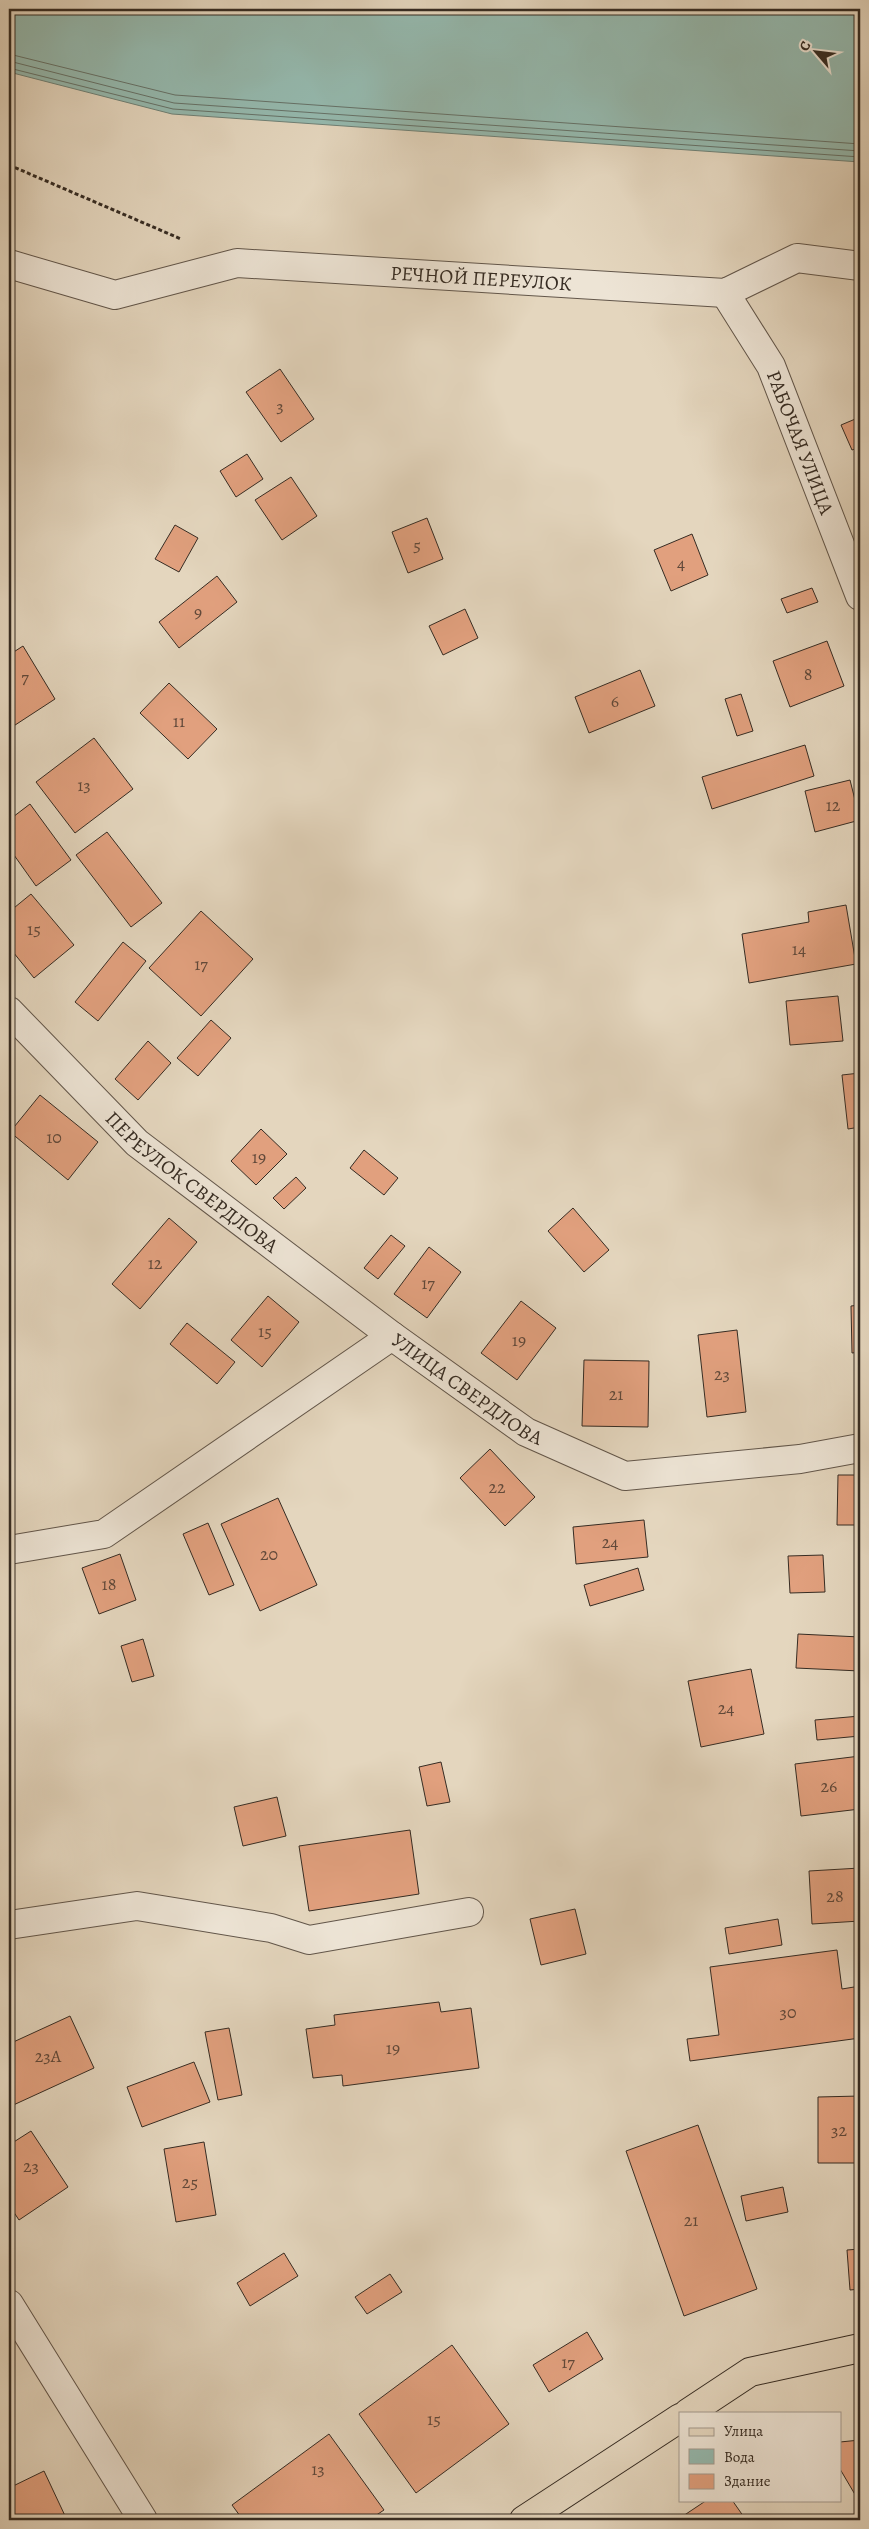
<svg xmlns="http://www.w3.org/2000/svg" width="869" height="2529" font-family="Alegreya,serif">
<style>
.water{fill:#95b9ae;stroke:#6f8176}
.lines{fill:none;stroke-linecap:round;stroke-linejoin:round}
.shore{stroke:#667268;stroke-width:1}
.building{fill:#e1a07e;stroke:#362c23}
.minor-casing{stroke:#62564a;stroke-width:30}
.major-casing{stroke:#362c23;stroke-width:30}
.path{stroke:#362c23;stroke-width:3;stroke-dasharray:4 2.5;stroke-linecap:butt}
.minor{stroke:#ede4d5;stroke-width:28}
.major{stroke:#e4d6be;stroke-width:28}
.labels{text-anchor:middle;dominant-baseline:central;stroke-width:5;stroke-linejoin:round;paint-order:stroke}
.number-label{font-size:18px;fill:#61493a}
.street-label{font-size:20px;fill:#362c23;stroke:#ede4d5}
</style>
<rect width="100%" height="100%" fill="#e4d6be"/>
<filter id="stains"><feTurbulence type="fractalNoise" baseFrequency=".004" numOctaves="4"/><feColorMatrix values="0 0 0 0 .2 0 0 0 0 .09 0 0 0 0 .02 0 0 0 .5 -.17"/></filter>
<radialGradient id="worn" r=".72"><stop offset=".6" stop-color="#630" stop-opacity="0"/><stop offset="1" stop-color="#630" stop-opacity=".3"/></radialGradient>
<polygon class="water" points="9,9 860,9 860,162 172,114 9,72"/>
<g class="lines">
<g class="shore">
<polyline points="9,54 175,95 860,144"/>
<polyline points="9,61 174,103 860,151"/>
<polyline points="9,68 173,109 860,157"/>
</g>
</g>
<g class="building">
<polygon points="280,369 314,419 281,442 246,392"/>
<polygon points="860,417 860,447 852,450 841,425"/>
<polygon points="247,454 263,479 236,497 220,471"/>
<polygon points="291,477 317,516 282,540 255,500"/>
<polygon points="427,518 443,559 408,573 392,532"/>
<polygon points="175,525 198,538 179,572 155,559"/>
<polygon points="692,534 708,575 671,591 654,550"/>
<polygon points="217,576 237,602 179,648 159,622"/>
<polygon points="812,588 818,602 787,613 781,599"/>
<polygon points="465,609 478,638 443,655 429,626"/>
<polygon points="827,641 844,686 790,707 773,661"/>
<polygon points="23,646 55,699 9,729 9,655"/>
<polygon points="640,670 655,706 589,733 575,697"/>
<polygon points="169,683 217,729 188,759 140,713"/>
<polygon points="741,694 753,731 737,736 725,699"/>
<polygon points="94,738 133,789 75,833 36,782"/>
<polygon points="805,745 814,776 712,809 702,777"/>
<polygon points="850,780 860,820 815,832 805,791"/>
<polygon points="30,804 71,860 36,886 9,848 9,820"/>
<polygon points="107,832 162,903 131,927 76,855"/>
<polygon points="31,894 74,945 34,978 9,947 9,912"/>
<polygon points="846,905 856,964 749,983 742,934 809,922 808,912"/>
<polygon points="201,911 253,959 201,1016 149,968"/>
<polygon points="123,942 146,961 98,1021 75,1002"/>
<polygon points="838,996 843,1041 790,1045 786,1001"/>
<polygon points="211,1020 231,1038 198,1076 177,1058"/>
<polygon points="148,1041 171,1063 138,1100 115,1079"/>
<polygon points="860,1073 860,1127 848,1129 842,1075"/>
<polygon points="40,1095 98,1142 68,1180 10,1132"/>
<polygon points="261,1129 287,1154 256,1185 231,1161"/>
<polygon points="364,1150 398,1178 384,1195 350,1168"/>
<polygon points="296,1177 306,1188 284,1209 273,1198"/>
<polygon points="573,1208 609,1250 584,1272 548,1231"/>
<polygon points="169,1218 197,1242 140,1309 112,1284"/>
<polygon points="391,1235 405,1246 378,1279 364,1268"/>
<polygon points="429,1247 461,1272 427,1318 394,1294"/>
<polygon points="268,1296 299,1322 262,1367 231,1340"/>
<polygon points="521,1301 556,1328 517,1380 481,1353"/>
<polygon points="860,1305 860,1352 852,1353 851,1306"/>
<polygon points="187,1323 235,1362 217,1384 170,1344"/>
<polygon points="737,1330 746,1412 707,1417 698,1335"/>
<polygon points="584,1360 649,1361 648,1427 582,1426"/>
<polygon points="490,1449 535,1497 505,1526 460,1478"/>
<polygon points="838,1475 860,1475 860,1525 837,1525"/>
<polygon points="278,1498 317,1585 260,1611 221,1524"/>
<polygon points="644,1520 648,1557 576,1564 573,1527"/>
<polygon points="208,1523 234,1585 209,1595 183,1534"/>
<polygon points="120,1554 136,1600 99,1614 82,1568"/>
<polygon points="823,1555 825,1592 790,1593 788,1556"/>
<polygon points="638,1568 644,1590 590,1606 584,1585"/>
<polygon points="798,1634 860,1637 860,1671 796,1668"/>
<polygon points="143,1639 154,1676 132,1682 121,1646"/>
<polygon points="751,1669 764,1734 701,1747 688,1681"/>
<polygon points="860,1716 860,1736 817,1740 815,1720"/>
<polygon points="860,1756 860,1809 801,1816 795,1764"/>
<polygon points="441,1762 450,1802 427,1806 419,1767"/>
<polygon points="277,1797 286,1836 243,1846 234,1807"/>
<polygon points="410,1830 419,1894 309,1911 299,1846"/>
<polygon points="860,1868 860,1921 812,1924 809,1871"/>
<polygon points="575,1909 586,1954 541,1965 530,1919"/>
<polygon points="778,1919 782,1945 729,1954 725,1928"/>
<polygon points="837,1950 842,1989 860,1986 860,2038 690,2061 687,2039 719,2035 710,1967"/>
<polygon points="439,2002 441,2012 471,2008 479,2068 343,2086 342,2075 313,2078 306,2029 335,2025 334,2015"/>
<polygon points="70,2016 94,2068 9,2107 9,2044"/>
<polygon points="229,2028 242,2095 218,2100 205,2032"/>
<polygon points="194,2062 210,2102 142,2127 127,2087"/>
<polygon points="860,2096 860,2163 818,2163 818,2097"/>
<polygon points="698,2125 757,2289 684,2316 626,2151"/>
<polygon points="31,2131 68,2187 19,2220 9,2205 9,2145"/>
<polygon points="204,2142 216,2215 176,2222 164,2149"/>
<polygon points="783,2187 788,2212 746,2221 741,2196"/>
<polygon points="860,2249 860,2289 850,2290 847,2250"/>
<polygon points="284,2253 298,2276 250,2306 237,2283"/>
<polygon points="390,2274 402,2292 367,2314 355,2297"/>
<polygon points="587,2332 603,2359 549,2392 533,2365"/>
<polygon points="452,2345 509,2424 416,2493 359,2414"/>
<polygon points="329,2434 384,2510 369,2520 243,2520 232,2505"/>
<polygon points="860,2440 860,2503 840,2469 840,2442"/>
<polygon points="44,2471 67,2520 9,2520 9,2488"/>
<polygon points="707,2500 732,2500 746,2520 677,2520"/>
</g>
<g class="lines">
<g class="minor-casing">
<g id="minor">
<path id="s1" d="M 9,264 L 115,295 L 237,263 L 725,293 L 797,258 L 860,266"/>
<path id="s2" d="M 725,293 L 771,366 L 860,596"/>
<path id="s3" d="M 9,1011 L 137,1143 L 392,1336"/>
<path id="s4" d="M 9,1550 L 104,1534 L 392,1336 L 526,1432 L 625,1476 L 800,1459 L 860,1448"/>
<polyline points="9,1925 137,1906 271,1928 309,1940 469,1912"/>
<polyline points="9,2304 143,2520"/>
</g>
</g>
<g class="major-casing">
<g id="major">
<polyline points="688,2413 750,2372 860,2348"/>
<polyline points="524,2520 680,2418"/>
</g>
</g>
<polyline class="path" points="9,165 181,239"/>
<use href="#minor" class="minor"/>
<use href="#major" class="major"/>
</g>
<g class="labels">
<g class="number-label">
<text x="280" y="406">3</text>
<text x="417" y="545">5</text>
<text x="681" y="563">4</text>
<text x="198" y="612">9</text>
<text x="808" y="674">8</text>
<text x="25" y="677">7</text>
<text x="615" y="701">6</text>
<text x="179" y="721">11</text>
<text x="84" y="785">13</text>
<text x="833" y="805">12</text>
<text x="34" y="929">15</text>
<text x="799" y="949">14</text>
<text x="201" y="964">17</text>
<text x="54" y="1137">10</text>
<text x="259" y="1157">19</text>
<text x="155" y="1263">12</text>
<text x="428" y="1283">17</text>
<text x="265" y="1331">15</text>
<text x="519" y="1340">19</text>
<text x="722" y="1374">23</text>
<text x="616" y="1394">21</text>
<text x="497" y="1487">22</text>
<text x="610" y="1542">24</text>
<text x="269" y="1554">20</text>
<text x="109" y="1584">18</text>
<text x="726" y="1708">24</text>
<text x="829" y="1786">26</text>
<text x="835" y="1896">28</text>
<text x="788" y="2012">30</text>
<text x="393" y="2048">19</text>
<text x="48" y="2056">23А</text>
<text x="839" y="2130">32</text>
<text x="31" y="2166">23</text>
<text x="190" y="2182">25</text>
<text x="691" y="2220">21</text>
<text x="568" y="2362">17</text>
<text x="434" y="2419">15</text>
<text x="318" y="2469">13</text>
</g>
<g class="street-label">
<text stroke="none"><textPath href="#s1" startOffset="481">РЕЧНОЙ ПЕРЕУЛОК</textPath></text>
<text stroke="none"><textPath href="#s2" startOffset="168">РАБОЧАЯ УЛИЦА</textPath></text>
<text stroke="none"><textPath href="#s3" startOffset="251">ПЕРЕУЛОК СВЕРДЛОВА</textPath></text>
<text stroke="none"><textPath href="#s4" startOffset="538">УЛИЦА СВЕРДЛОВА</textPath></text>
</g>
</g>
<rect width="869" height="2529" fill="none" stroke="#e4d6be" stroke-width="30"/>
<rect x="10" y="10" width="849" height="2509" fill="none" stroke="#362c23" stroke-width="2.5"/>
<rect x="15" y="15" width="839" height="2499" fill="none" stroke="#362c23"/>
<rect x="679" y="2412" width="162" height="90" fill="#ede4d5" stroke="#a49a8e"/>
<rect x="689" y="2428" width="25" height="8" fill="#e4d6be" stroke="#a49a8e"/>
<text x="724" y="2436" font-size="15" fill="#362c23">Улица</text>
<rect x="689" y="2449" width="25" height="15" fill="#95b9ae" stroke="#a49a8e"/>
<text x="724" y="2462" font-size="15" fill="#362c23">Вода</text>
<rect x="689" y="2474" width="25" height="15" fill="#e1a07e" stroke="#a49a8e"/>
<text x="724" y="2486" font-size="15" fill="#362c23">Здание</text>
<g transform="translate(816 52) rotate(298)" stroke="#ede4d5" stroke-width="4" paint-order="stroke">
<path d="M0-4L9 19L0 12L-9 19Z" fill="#362c23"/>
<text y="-8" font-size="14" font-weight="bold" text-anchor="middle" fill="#362c23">С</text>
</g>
<rect width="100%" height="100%" filter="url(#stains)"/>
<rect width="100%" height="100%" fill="url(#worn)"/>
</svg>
